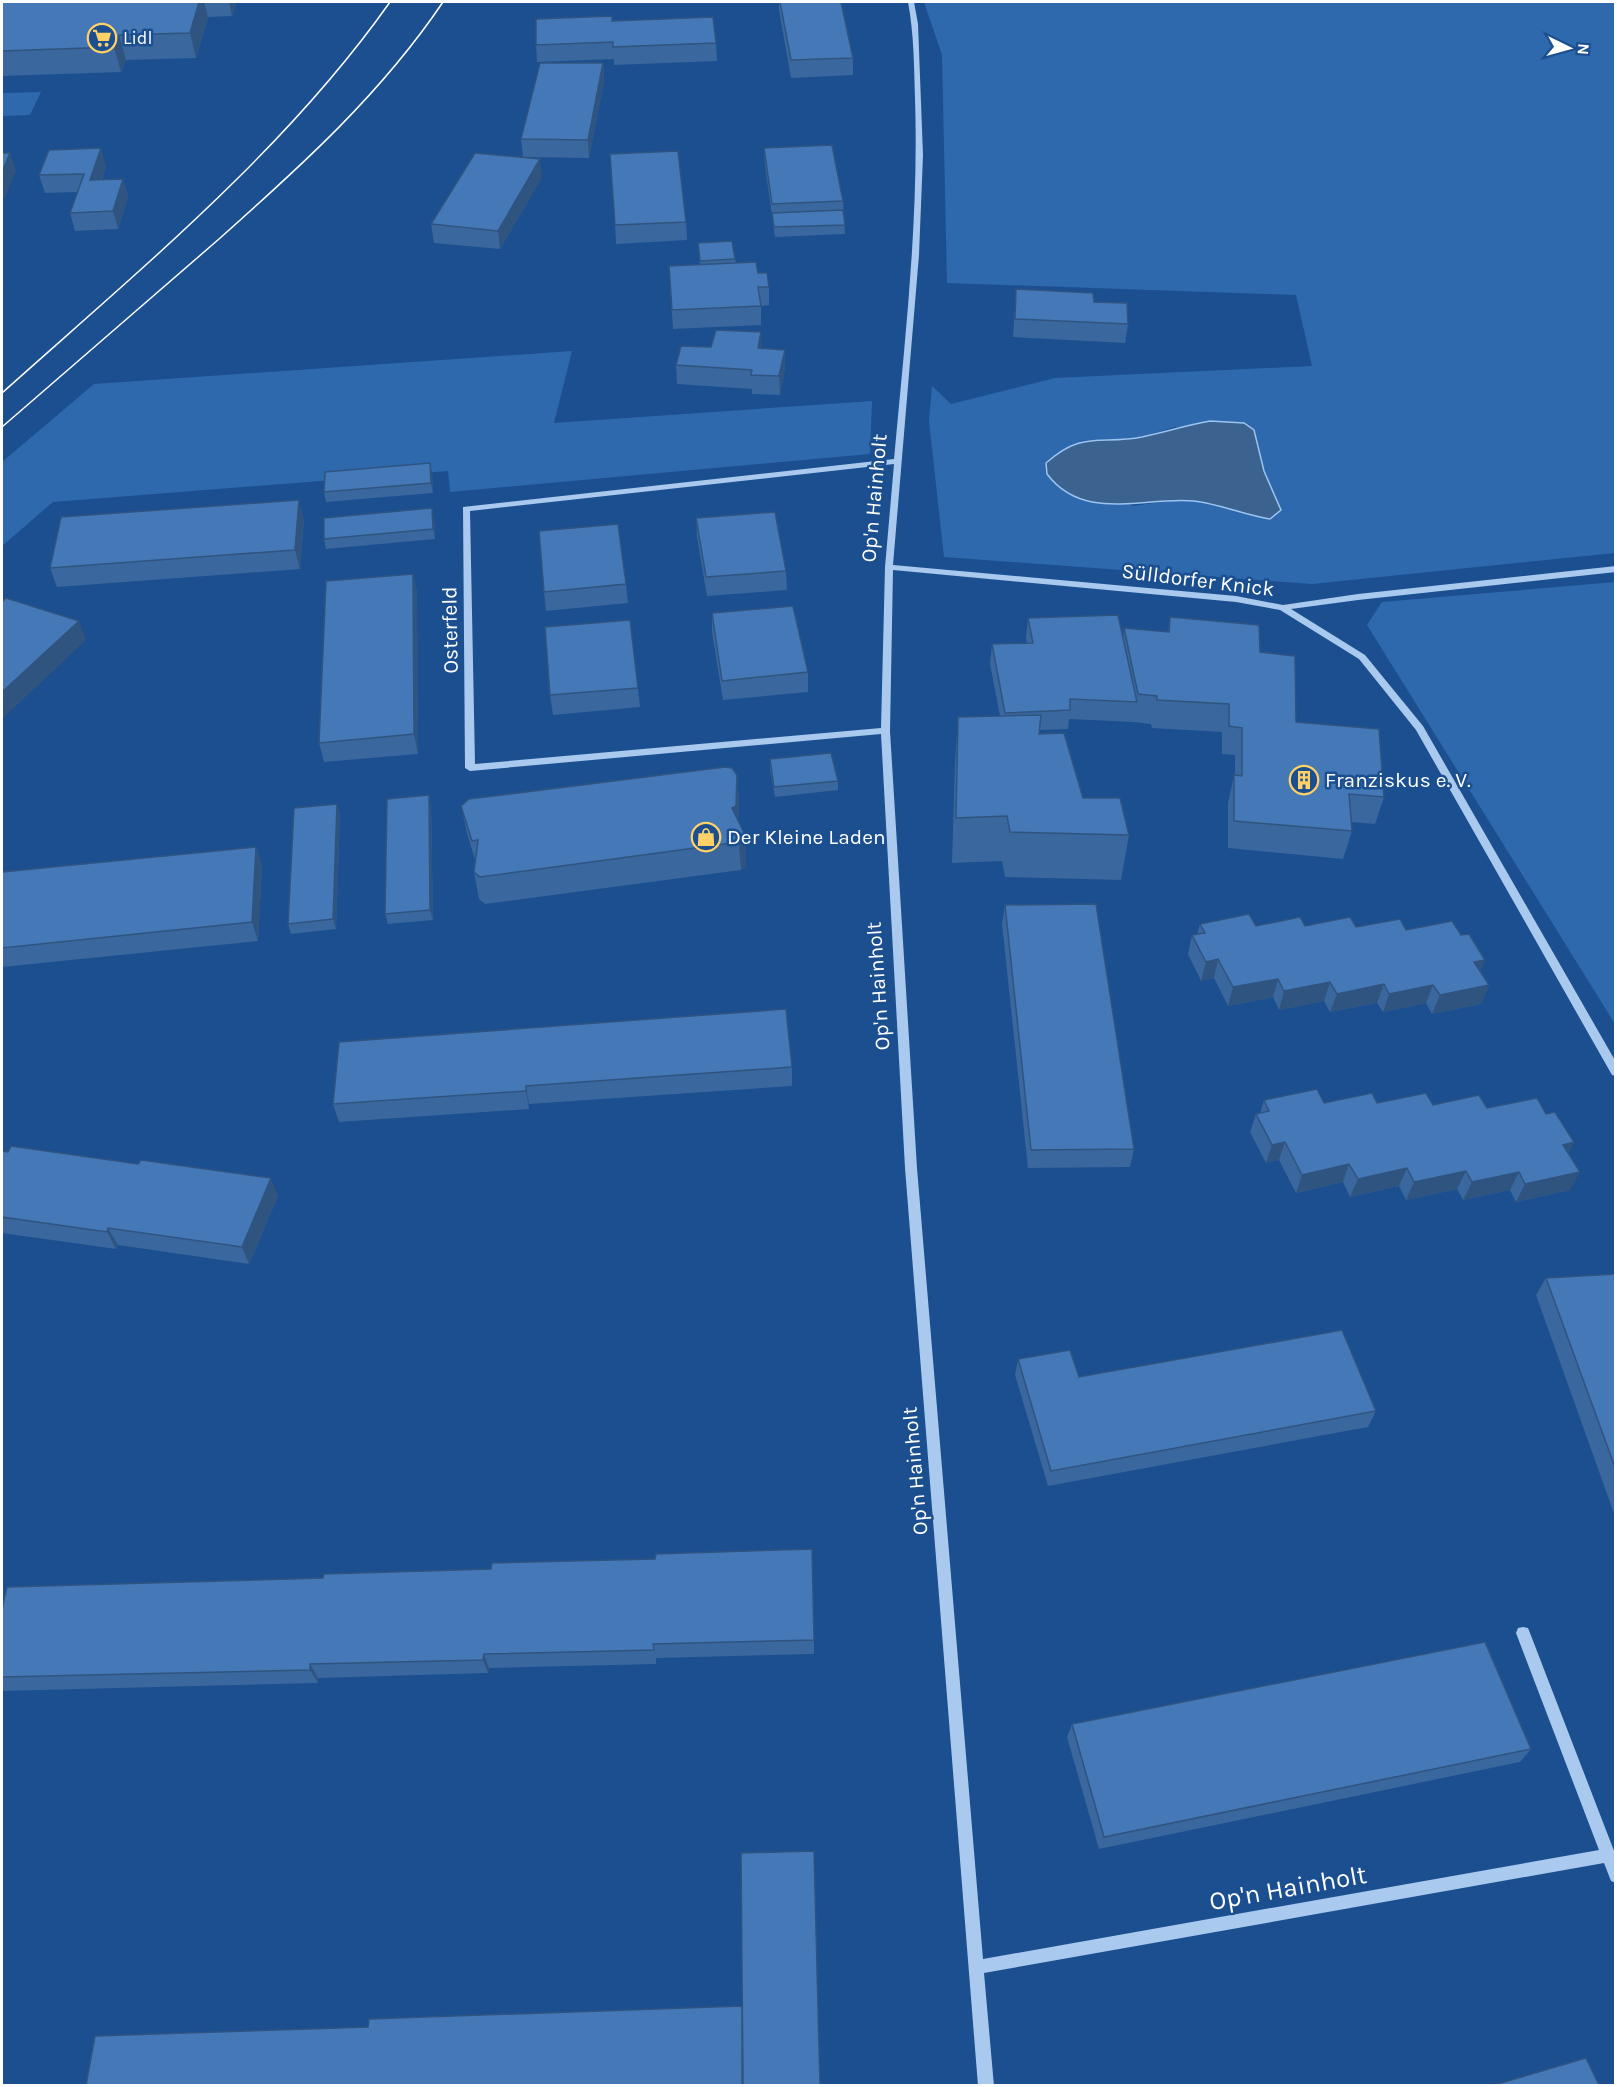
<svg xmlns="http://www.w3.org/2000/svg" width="1617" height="2087" font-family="Karla,sans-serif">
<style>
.green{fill:#2e69ad;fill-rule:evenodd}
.water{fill:#3c6290;stroke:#9cc4f0;stroke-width:1.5}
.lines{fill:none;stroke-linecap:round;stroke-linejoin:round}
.minor{fill:#a9c9ee;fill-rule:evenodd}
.tram{stroke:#fff;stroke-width:1.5}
.wall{fill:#3a679d}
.shaded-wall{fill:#305480}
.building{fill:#4478b7;stroke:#305480;stroke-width:1.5}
.labels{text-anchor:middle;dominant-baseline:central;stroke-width:5;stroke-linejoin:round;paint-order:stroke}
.far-poi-label{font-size:18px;fill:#fff;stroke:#1b4f8f;text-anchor:start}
.street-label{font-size:21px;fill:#fff;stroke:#1b4f8f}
.poi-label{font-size:21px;fill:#fff;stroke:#1b4f8f;text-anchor:start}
.near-street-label{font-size:26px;fill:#fff;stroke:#1b4f8f}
</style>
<rect width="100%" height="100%" fill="#1b4f8f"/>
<g class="green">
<path d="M 924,2 L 1615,2 L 1615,553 L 1312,584 L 944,557 L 929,421 L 932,386 L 951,404 L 1055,378 L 1312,366 L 1296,295 L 947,283 L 942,55 ZM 1175,427 L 1257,439 L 1264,471 L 1281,510 L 1270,519 L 1197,501 L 1176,500 L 1132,506 L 1081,441 L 1141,437 Z"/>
<polygon points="41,92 30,115 2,116 2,93"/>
<polygon points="572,351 554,423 872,401 870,454 450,492 448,471 53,502 2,546 2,462 94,384"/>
<polygon points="1615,582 1616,582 1615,1024 1367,625 1382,602"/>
</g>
<path class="water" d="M 1210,421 L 1244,423 L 1254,430 L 1264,471 L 1281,510 L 1270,519 C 1244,515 1220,504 1194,501 C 1145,496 1084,523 1047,474 L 1046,463 C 1083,430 1100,445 1142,437 C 1165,432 1187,425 1210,421 Z"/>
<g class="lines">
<path class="minor" d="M 908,2 L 914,2 L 918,24 L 923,155 L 919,255 L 893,565 L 1236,596 L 1283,605 L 1358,594 L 1616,566 L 1616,572 L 1358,600 L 1291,609 L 1365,655 L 1423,726 L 1616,1062 L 1616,1076 L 1612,1075 L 1416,730 L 1359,659 L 1280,610 L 1236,602 L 893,570 L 890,731 L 917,1168 L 983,1959 L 1599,1850 L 1516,1633 L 1518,1628 L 1523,1627 L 1528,1628 L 1530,1633 L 1616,1856 L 1616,1883 L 1611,1881 L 1604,1863 L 984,1973 L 994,2086 L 978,2086 L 905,1168 L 881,734 L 470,771 L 465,768 L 463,507 L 894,459 C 905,339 919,219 915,98 C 914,66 914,34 908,2 ZM 894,464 L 885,567 L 881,728 L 475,764 L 470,511 Z"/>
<g class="tram">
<path d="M 2,393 C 137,272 285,151 390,2"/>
<path d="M 2,427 C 74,364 147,302 219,239 C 301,166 381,94 443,2"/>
</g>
</g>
<g class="wall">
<polygon points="2,2 235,2 236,4 232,16 208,17 196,58 126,60 121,72 2,76"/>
<polygon points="779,2 841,2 853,58 853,75 791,78 779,10"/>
<polygon points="612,21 716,43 717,61 614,65 614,59 537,62 536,45"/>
<polygon points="603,63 604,81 589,158 523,157 521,139"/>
<polygon points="764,148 843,201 845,234 775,237 765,166"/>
<polygon points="106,166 102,180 123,179 128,197 118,229 75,231 70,213 77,192 45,193 39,175"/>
<polygon points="542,177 500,249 434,243 431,224"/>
<polygon points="686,222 687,240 616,244 615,225"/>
<polygon points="698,243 735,259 736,263 758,273 769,287 769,305 761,306 761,325 673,329 669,266 700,265"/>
<polygon points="1016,289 1094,302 1128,324 1125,343 1013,337"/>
<polygon points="711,347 762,349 785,369 780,395 752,394 752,389 677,384 676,365"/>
<polygon points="432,473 433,493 326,502 324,492"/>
<polygon points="434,518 435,539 326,549 324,539"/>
<polygon points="696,518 786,571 787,590 707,596 697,537"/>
<polygon points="304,519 300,569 57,587 50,568"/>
<polygon points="413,574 417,593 418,754 324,762 319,743"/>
<polygon points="626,584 628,603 546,611 544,592"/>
<polygon points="712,613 808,672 808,692 723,700 712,632"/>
<polygon points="1170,617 1260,652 1296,722 1384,797 1375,824 1351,822 1352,831 1343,859 1228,848 1228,803 1234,775 1235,775 1235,755 1222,754 1222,732 1152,728 1151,724 1134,722 1069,719 1068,729 1040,730 1039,734 1083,798 1129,835 1121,880 1005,877 1002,861 952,863 955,763 958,717 1000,716 990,664 992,644 1027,643 1026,638 1028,618 1123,638 1124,628 1168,632"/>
<polygon points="638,688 640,707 553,715 550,695"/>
<polygon points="770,759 838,781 838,790 775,797 770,769"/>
<polygon points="737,775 739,802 738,820 745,835 746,862 746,867 741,870 485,904 479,899 474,872 475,860 467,833 461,806"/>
<polygon points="431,805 433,920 388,924 385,914"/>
<polygon points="340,813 336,929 291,934 288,924"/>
<polygon points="256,847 262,866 258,941 2,967 2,872"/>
<polygon points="1005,905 1134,1149 1130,1167 1028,1168 1002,924"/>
<polygon points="1200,924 1256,926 1356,927 1406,930 1461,935 1485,960 1480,971 1489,985 1481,1004 1432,1014 1426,1003 1383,1012 1377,1003 1330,1012 1324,1001 1279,1010 1273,997 1228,1006 1214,978 1201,981 1188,954 1192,935 1197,934"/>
<polygon points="786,1009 792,1067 792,1086 529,1104 529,1109 339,1122 333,1104"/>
<polygon points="1264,1100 1324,1103 1377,1103 1433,1105 1487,1108 1546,1114 1574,1142 1568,1153 1570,1190 1516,1202 1510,1190 1463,1200 1457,1189 1406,1200 1399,1186 1350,1197 1343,1182 1296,1193 1279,1160 1266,1163 1250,1132 1256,1114 1260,1113"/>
<polygon points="2,1151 278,1196 249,1264 118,1245 116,1249 2,1233"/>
<polygon points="1616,1274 1616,1519 1536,1295 1546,1278"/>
<polygon points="1018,1359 1079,1377 1376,1411 1368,1427 1048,1486 1015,1375"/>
<polygon points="2,1609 814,1640 814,1654 656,1658 656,1664 489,1668 488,1673 318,1678 318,1683 2,1691"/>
<polygon points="1072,1724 1531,1749 1520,1762 1099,1849 1067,1737"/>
</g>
<g class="shaded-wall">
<polygon points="199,2 204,2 208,17 196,58 190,33"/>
<polygon points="229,2 235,2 236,4 232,16"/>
<polygon points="119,35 126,60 121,72 114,47"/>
<polygon points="603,63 604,81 589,158 588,140"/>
<polygon points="101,148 106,166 95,198 90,180"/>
<polygon points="10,153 16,171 4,200 2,194 2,172"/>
<polygon points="540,159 542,177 500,249 498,231"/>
<polygon points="123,179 128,197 118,229 113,211"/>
<polygon points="2,275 5,285 2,296"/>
<polygon points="761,332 762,351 758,348"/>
<polygon points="785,350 785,369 780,395 779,376"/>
<polygon points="430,463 432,473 433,493 431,483"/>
<polygon points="299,500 304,519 300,569 295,550"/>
<polygon points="432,508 434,518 435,539 433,529"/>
<polygon points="413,574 417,593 418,754 414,734"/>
<polygon points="79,621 86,640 2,719 2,692"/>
<polygon points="737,775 739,802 737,834 732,808"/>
<polygon points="429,795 431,805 433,920 430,910"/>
<polygon points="337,804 340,813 336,929 333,919"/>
<polygon points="745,835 746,862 746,867 741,870 739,842"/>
<polygon points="256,847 262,866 258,941 252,922"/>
<polygon points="1218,959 1214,978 1201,981 1206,962"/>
<polygon points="1485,960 1477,978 1474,962"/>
<polygon points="1278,979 1273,997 1228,1006 1233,987"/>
<polygon points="1330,982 1324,1001 1279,1010 1284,991"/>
<polygon points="1384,984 1377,1003 1330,1012 1337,994"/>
<polygon points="1433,985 1426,1003 1383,1012 1389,994"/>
<polygon points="1489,985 1481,1004 1432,1014 1440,995"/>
<polygon points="526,1086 529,1104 529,1109 526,1091"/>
<polygon points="1285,1142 1279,1160 1266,1163 1272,1145"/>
<polygon points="1574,1142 1564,1160 1563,1145"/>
<polygon points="1349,1164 1343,1182 1296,1193 1302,1175"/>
<polygon points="1407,1168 1399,1186 1350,1197 1358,1179"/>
<polygon points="1466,1171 1457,1189 1406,1200 1414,1182"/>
<polygon points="1519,1172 1510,1190 1463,1200 1472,1182"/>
<polygon points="1580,1172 1570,1190 1516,1202 1525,1184"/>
<polygon points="271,1178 278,1196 249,1264 242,1247"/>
<polygon points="108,1228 118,1245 116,1249 107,1232"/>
<polygon points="484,1654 489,1668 488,1673 483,1660"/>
<polygon points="310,1664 318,1678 318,1683 310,1670"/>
</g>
<g class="building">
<polygon points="2,2 199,2 190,33 119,35 114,47 2,51"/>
<polygon points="780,2 841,2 853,58 791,60"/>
<polygon points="612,16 612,21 713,17 716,43 613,47 613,42 536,45 536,19"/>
<polygon points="540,63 603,63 588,140 521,139"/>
<polygon points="832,145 843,201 772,204 764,148"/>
<polygon points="101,148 90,180 123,179 113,211 70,213 84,174 39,175 49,150"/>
<polygon points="678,151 686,222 615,225 610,154"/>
<polygon points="2,153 10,153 2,172"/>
<polygon points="475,153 540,159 498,231 431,224"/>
<polygon points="843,210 845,225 774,227 772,213"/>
<polygon points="732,241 735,259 700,261 698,243"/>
<polygon points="756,262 758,273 767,273 769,287 758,287 761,306 672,310 669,266"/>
<polygon points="1016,289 1093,293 1094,302 1127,303 1128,324 1015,319"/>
<polygon points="716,330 761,332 758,348 785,350 779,376 751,375 752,370 676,365 681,346 711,347"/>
<polygon points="430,463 431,483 324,492 325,472"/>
<polygon points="299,500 295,550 50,568 61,517"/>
<polygon points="432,508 433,529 324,539 324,518"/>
<polygon points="775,512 786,571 706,577 696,518"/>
<polygon points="618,524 626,584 544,592 539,531"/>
<polygon points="413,574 414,734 319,743 326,581"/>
<polygon points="6,598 79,621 2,692 2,602"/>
<polygon points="793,606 808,672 722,681 712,613"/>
<polygon points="1118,615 1137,702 1070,699 1070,710 1005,713 992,644 1033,643 1028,618"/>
<polygon points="1170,617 1259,625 1260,652 1295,656 1296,722 1379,729 1384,797 1349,794 1352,831 1234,821 1234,775 1242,776 1242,728 1229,726 1229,704 1157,700 1157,696 1138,694 1124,628 1169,632"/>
<polygon points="630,620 638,688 550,695 545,627"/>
<polygon points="1041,715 1039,734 1064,733 1083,798 1120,798 1129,835 1010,832 1007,816 956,818 958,717"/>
<polygon points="831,753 838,781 774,787 770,759"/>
<polygon points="725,767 732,768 737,775 736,806 732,808 745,835 744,840 739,842 480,877 474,872 478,840 472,841 461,806 469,799"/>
<polygon points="429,795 430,910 385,914 387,799"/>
<polygon points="337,804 333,919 288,924 294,808"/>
<polygon points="256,847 252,922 2,948 2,872"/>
<polygon points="1096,904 1134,1149 1031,1150 1005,905"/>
<polygon points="1249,914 1256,926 1300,917 1305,926 1350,917 1356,927 1400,919 1406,930 1452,921 1461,935 1469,934 1485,960 1474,962 1489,985 1440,995 1433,985 1389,994 1384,984 1337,994 1330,982 1284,991 1278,979 1233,987 1218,959 1206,962 1192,935 1205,933 1200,924"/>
<polygon points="786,1009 792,1067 526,1086 526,1091 333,1104 339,1042"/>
<polygon points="1317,1089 1324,1103 1372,1093 1377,1103 1426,1093 1433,1105 1479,1095 1487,1108 1537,1098 1546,1114 1555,1112 1574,1142 1563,1145 1580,1172 1525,1184 1519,1172 1472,1182 1466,1171 1414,1182 1407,1168 1358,1179 1349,1164 1302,1175 1285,1142 1272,1145 1256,1114 1269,1111 1264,1100"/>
<polygon points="11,1146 138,1164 141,1160 271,1178 242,1247 108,1228 107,1232 2,1217 2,1151 8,1152"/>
<polygon points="1616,1274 1616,1470 1546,1278"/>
<polygon points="1342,1330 1376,1411 1051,1471 1018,1359 1070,1350 1079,1377"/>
<polygon points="812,1549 814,1640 653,1644 654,1650 484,1654 483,1660 310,1664 310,1670 2,1677 2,1609 7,1587 323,1578 324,1574 491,1569 492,1563 655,1559 656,1554"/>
<polygon points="1485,1642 1531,1749 1104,1837 1072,1724"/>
<polygon points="814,1851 820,2085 743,2085 741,1853"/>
<polygon points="742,2006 742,2085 86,2085 95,2036 368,2027 369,2019"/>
<polygon points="1586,2058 1599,2085 1494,2085"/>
</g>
<defs>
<g id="supermarket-ring" transform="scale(1.5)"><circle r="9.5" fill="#1b4f8f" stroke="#ffd166" stroke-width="1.5"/><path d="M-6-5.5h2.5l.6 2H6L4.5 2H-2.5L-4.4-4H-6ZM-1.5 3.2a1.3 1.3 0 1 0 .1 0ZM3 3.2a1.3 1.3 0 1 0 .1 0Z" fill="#ffd166"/></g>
<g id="building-ring" transform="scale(1.5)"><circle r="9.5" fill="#1b4f8f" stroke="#ffd166" stroke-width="1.5"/><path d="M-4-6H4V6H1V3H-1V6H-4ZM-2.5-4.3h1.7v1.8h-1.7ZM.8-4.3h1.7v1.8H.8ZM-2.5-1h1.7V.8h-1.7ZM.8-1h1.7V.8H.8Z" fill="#ffd166"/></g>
<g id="shop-ring" transform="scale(1.5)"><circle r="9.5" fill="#1b4f8f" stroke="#ffd166" stroke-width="1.5"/><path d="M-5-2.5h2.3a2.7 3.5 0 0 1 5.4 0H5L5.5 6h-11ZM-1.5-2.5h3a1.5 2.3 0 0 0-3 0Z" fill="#ffd166"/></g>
</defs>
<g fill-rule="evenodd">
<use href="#supermarket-ring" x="102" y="38"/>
<use href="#building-ring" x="1304" y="780"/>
<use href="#shop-ring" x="706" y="837"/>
</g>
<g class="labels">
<g class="far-poi-label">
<text x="123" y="38">Lidl</text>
</g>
<g class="street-label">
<text transform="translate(874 498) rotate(-85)">Op'n Hainholt</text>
<text transform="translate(1198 580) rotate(7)">Sülldorfer Knick</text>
<text transform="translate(450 630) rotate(-91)">Osterfeld</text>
<text transform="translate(878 986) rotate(-94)">Op'n Hainholt</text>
<text transform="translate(915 1471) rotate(-95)">Op'n Hainholt</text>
</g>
<g class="poi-label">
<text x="1325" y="780">Franziskus e. V.</text>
<text x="727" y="837">Der Kleine Laden</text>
</g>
<g class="near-street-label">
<text transform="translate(1288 1888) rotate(-10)">Op'n Hainholt</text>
</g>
</g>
<rect width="1617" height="2087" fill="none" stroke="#ffffff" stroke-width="6"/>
<g transform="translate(1569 48) rotate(95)" stroke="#1b4f8f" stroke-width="4.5" paint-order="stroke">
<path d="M0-4.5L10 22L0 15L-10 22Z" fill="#ffffff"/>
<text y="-9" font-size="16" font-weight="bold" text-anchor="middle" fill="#ffffff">N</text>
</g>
</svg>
